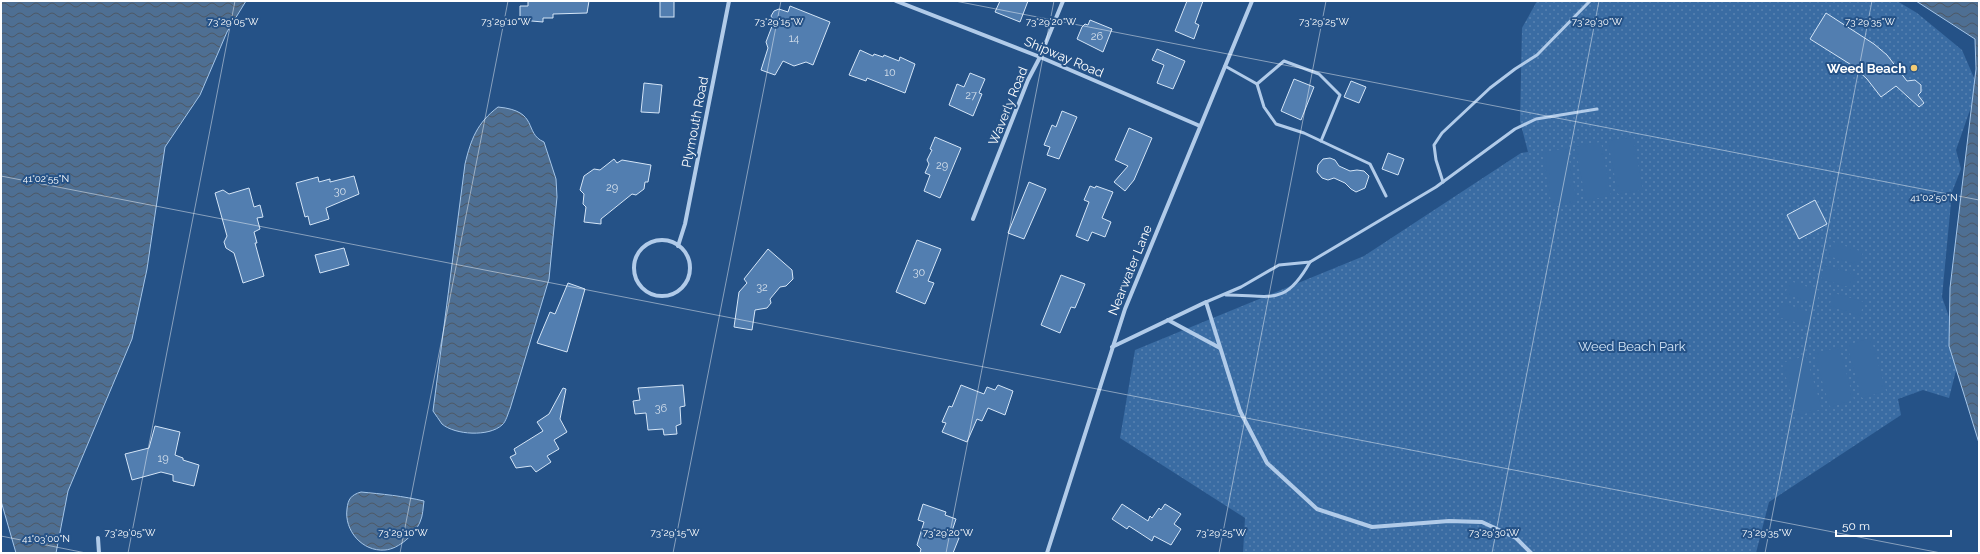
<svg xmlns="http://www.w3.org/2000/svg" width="1980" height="554" font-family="Raleway,sans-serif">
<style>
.grass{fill:url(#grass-dots)}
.garden{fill:#3a6ca3}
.water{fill:url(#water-waves);stroke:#a5c6e9}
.building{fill:#527eb0;stroke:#d4e5f7}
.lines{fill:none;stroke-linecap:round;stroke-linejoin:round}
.service{stroke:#b1cbe9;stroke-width:3}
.minor{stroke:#b1cbe9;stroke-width:4}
.ticks{fill:none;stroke:#fff;stroke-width:1;stroke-opacity:0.45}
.poi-dot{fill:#f2cb75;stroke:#255287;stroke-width:1.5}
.labels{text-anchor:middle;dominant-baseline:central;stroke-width:4;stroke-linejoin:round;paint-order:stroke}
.number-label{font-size:11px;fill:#d4dfeb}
.street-label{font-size:13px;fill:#fff;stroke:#255287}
.poi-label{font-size:13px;font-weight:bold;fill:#fff;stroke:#255287;text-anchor:end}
.park-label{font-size:13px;fill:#d4e5f7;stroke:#255287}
.ticks-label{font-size:10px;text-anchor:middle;fill:#fff;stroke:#255287;stroke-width:4;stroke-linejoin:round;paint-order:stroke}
</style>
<defs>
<pattern id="grass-dots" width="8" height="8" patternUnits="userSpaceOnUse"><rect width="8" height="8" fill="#3a6ca3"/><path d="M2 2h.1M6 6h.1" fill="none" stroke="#5882b1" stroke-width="1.8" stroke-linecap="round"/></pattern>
<pattern id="water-waves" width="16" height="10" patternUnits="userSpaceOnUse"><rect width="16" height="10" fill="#4e6f93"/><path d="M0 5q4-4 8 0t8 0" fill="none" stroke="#4d5865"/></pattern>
</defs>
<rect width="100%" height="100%" fill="#255287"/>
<polygon class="grass" points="1537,1 1897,1 1917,13 1962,50 1978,87 1956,150 1961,169 1952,192 1942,297 1961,351 1949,398 1923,390 1898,399 1901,415 1769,502 1756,553 1243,553 1245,518 1120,438 1135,350 1364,256 1521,153 1528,152 1520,121 1522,28"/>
<g class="garden">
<polygon points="1633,136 1643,190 1618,194 1608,141"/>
<polygon points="1601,142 1611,196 1586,200 1575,146"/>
<polygon points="1567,148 1577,202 1552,207 1542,153"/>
<polygon points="1833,242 1863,252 1859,265 1828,256"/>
<polygon points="1825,265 1856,275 1852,288 1821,279"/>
<polygon points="1790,281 1820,291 1816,304 1785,294"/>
<polygon points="1834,293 1864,302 1860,316 1829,306"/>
<polygon points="1782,303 1813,313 1809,326 1778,317"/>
<polygon points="1871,338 1886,391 1862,398 1847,345"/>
<polygon points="1839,347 1854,400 1830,407 1814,354"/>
<polygon points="1806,356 1822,409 1797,416 1782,363"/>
</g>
<g class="water">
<polygon points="1,1 246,1 227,32 200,95 165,147 147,269 132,339 68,491 56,553 16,553 1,501"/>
<polygon points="1916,1 1979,1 1979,443 1949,346 1950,288 1976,69 1975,39"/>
<path d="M 498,107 C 540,111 523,133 544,142 L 556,179 L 557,197 L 549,279 L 510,409 C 508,413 506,422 502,425 C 489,437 455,435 442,424 C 439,420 436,415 433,411 L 465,164 C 471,139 477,123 498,107 Z"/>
<path d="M 361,492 C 382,494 403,496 424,501 C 423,507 423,516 420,522 C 415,534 399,549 385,550 C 362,552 344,530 347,509 C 348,499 351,495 361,492 Z"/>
</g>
<g class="building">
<polygon points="528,1 589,1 587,13 553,14 553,18 543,18 543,22 520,20 520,6 528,6"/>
<rect x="660" y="1" width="14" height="16"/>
<polygon points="1000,1 1028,1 1020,22 995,12"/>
<polygon points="1187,1 1203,1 1195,23 1199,25 1194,39 1175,31"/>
<polygon points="790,6 830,22 813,65 806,62 794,66 783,61 775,75 761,70 768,48 766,42 774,21 771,16 774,11 779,9 788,12"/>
<polygon points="1826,13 1874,44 1887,55 1907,81 1915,80 1921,85 1921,92 1918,95 1924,103 1919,107 1896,86 1881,97 1867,79 1853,66 1810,39"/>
<polygon points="1090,20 1112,29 1103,52 1077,39 1082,27 1085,24 1088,25"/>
<polygon points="1157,49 1185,61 1173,89 1157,83 1164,65 1152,60"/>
<polygon points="860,50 873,56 874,54 883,57 884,55 899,61 900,57 915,64 905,93 867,78 866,81 849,75"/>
<polygon points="970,73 985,79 979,93 982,94 973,116 949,105 957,84 964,87"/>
<polygon points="1294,79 1314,87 1301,120 1281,111"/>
<polygon points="1351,81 1366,87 1359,103 1344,97"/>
<polygon points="644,83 662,85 659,113 641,112"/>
<polygon points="1062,111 1077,117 1059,159 1047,155 1050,147 1044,145 1052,125 1056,127"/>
<polygon points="1129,128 1152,138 1134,180 1125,191 1114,182 1128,166 1115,160"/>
<polygon points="935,137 961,148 940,198 924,191 930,175 925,173 929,164 927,160 932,150 930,149"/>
<polygon points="1388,153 1404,159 1398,175 1382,169"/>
<polygon points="1330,158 1335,160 1339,166 1350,171 1357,170 1364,171 1369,176 1365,188 1356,192 1351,189 1345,183 1334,178 1328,180 1322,178 1317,172 1318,165 1323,159"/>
<polygon points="614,159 617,163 622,160 651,165 648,182 645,182 644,189 636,195 632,194 601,219 601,224 584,222 586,207 583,204 584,194 580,190 584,176 594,169 600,170"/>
<polygon points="354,176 359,194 326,208 329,219 310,225 308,216 305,217 296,183 318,177 319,182 330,179 330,182"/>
<polygon points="1029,182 1046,189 1024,239 1008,233"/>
<polygon points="1090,186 1095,188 1096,186 1113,192 1102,218 1111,222 1105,237 1092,232 1088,241 1076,236 1089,202 1084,200"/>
<polygon points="249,188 254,207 260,205 263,217 257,218 260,229 254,232 257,243 255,243 264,276 243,283 234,253 226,248 224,242 227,236 215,193 223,190 229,194"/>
<polygon points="1815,200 1827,224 1799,239 1787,215"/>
<polygon points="917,240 941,249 928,281 934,283 925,304 896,292"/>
<polygon points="344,248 349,265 320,273 315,255"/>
<polygon points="768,249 792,270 793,279 786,286 780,287 770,299 771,303 767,308 755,310 752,330 734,327 739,292 747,283 744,279"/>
<polygon points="1061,275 1085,284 1075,308 1071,307 1060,333 1041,325"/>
<polygon points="568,283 585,289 567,352 537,343 550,312 555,314"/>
<polygon points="683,385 685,406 680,407 681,424 676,426 677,434 664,435 663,429 648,430 646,413 635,414 633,401 640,400 638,388"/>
<polygon points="961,385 984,394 987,387 995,390 998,385 1013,391 1005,415 988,408 982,421 977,419 967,442 942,432 946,423 942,422 949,406 952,407"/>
<polygon points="563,388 566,389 560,419 567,432 554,440 559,449 547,456 551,462 536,472 531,466 516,468 510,457 516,454 514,449 543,431 537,422 549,414"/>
<polygon points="155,426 180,432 175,455 183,458 183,460 199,465 194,486 173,481 173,475 161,472 132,480 125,454 149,448"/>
<polygon points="923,504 946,512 945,515 956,519 951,534 959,538 953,553 920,553 921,549 917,545 924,522 918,520"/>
<polygon points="1122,504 1148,521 1150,516 1152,518 1159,508 1161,510 1165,504 1181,514 1174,524 1181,529 1171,545 1154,536 1152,541 1129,526 1127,529 1112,519"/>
</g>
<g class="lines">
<g class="service">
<polyline points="1225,66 1257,84 1264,107 1276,124 1304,133 1370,164 1386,196"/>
<polyline points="1257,84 1284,61 1319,74 1340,95 1321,141"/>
<polyline points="1443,182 1436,160 1434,145 1442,133 1490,88 1515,69 1537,55 1590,1"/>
<path d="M 1226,295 C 1271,295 1285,307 1310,262"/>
<polyline points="1206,302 1241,287 1279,265 1310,262 1436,187 1515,129 1536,119 1597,109"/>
</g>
<g class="minor">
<polyline points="896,1 1040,57 1200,126"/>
<polyline points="973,219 1028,80 1040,57 1063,1"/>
<circle cx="662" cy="268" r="28"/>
<polyline points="678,246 685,224 729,1"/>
<polyline points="1168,320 1220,348"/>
<polyline points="1112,347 1206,302 1240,411 1267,463 1317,509 1372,527 1449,521 1482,522 1516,538 1531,553"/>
<polyline points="98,538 99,553"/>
<polyline points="1047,553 1125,309 1252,1"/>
</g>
</g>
<path class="ticks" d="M 955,1 L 1979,200M 1,176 L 1941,553M 1,536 L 86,553M 128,553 L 235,1M 400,553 L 508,1M 673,553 L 781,1M 946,553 L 1054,1M 1219,553 L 1326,1M 1492,553 L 1599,1M 1765,553 L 1872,1"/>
<circle class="poi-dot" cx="1914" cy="68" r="4"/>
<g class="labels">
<g class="number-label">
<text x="1097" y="36">26</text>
<text x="794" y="38">14</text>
<text x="890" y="72">10</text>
<text x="971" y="95">27</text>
<text x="942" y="165">29</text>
<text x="612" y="187">29</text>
<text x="340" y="191">30</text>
<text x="919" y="272">30</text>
<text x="762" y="287">32</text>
<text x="661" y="408">36</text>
<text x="163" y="458">19</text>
</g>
<g class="street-label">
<text transform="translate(1064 57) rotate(23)">Shipway Road</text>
<text transform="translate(1008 106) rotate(-68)">Waverly Road</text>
<text transform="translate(695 122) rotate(-79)">Plymouth Road</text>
<text transform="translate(1130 270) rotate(-68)">Nearwater Lane</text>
</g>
<g class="poi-label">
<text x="1906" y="68">Weed Beach</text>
</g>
<g class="park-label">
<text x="1632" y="346">Weed Beach Park</text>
</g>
</g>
<g class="ticks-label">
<text x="233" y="25">73°29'05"W</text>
<text x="506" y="25">73°29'10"W</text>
<text x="779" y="25">73°29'15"W</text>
<text x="1051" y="25">73°29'20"W</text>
<text x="1324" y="25">73°29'25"W</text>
<text x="1597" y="25">73°29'30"W</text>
<text x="1870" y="25">73°29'35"W</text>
<text x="46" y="182">41°02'55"N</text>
<text x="1934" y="201">41°02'50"N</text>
<text x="130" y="536">73°29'05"W</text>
<text x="403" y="536">73°29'10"W</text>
<text x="675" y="536">73°29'15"W</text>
<text x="948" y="536">73°29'20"W</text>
<text x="1221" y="536">73°29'25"W</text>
<text x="1494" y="536">73°29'30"W</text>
<text x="1767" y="536">73°29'35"W</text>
<text x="46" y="542">41°03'00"N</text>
</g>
<rect width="1980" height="554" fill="none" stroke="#ffffff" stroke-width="4"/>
<path d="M1836 530v6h115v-6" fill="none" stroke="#ffffff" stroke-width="2"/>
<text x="1842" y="530" font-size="12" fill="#ffffff" stroke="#255287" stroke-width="3" paint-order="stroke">50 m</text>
</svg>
